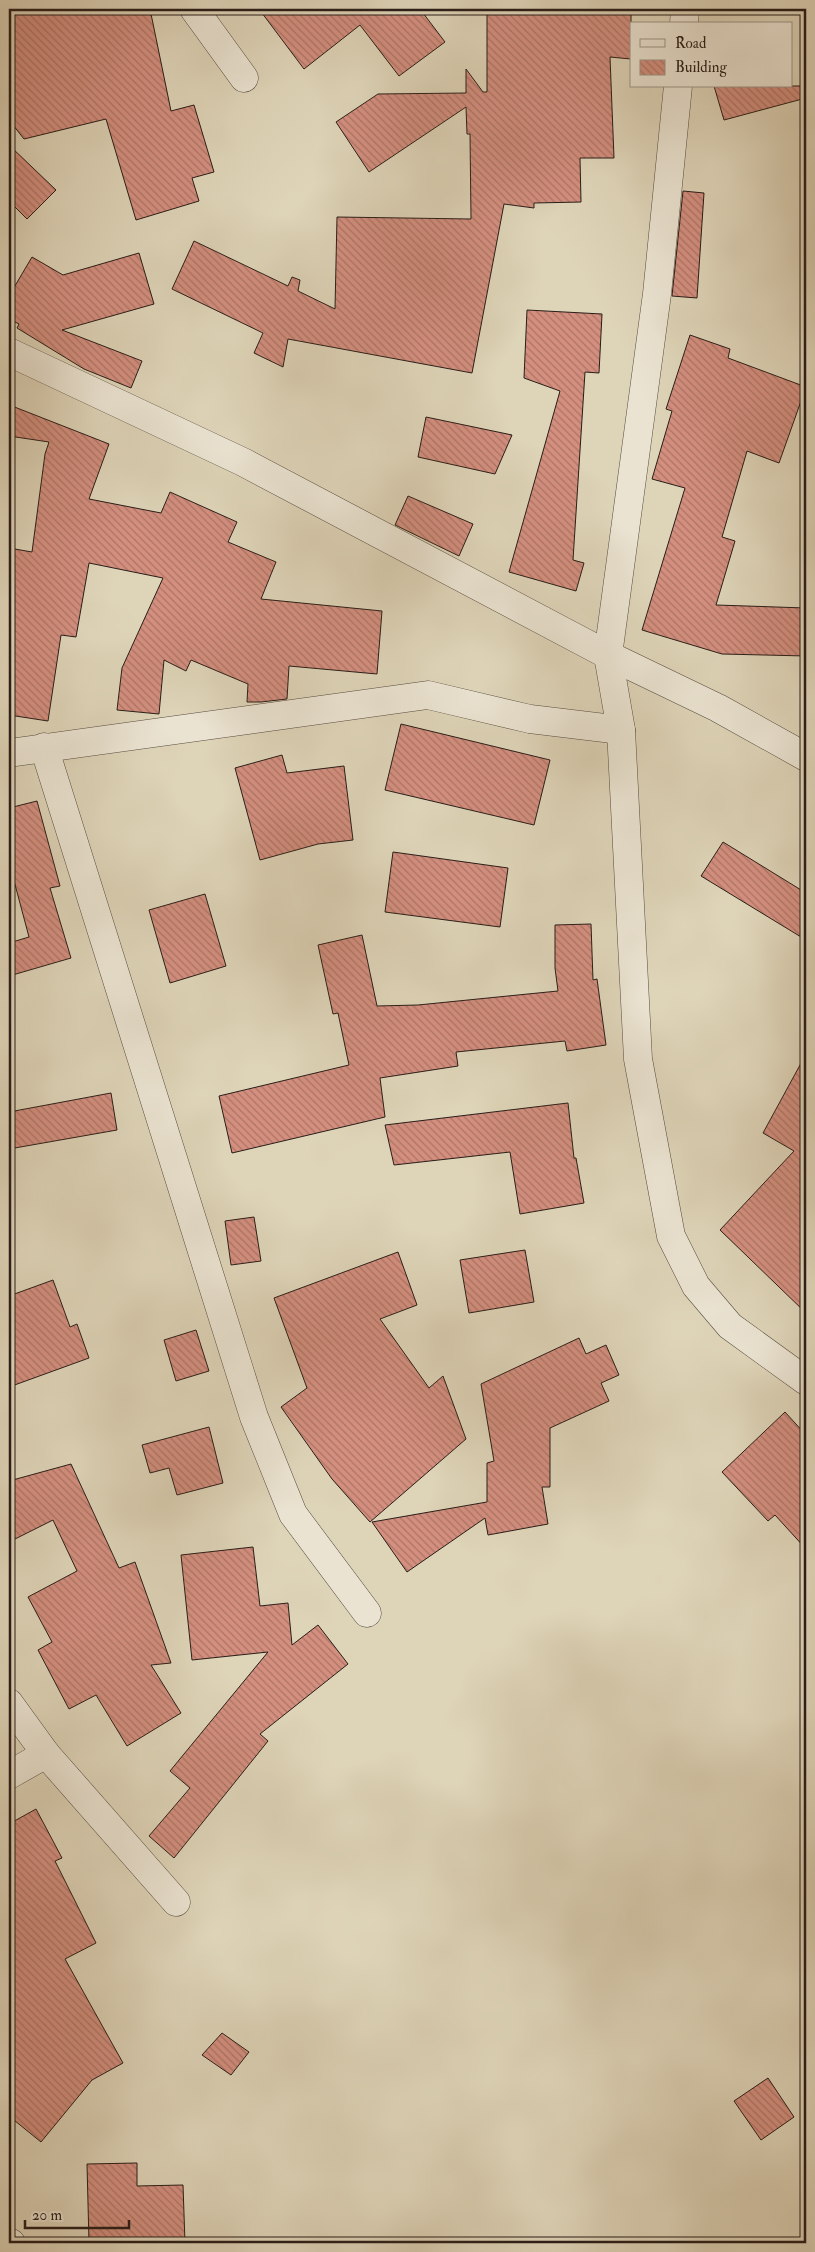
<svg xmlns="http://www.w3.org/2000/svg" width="815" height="2252" font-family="'IM FELL Double Pica',serif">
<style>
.building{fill:url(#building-back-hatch);stroke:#291d18}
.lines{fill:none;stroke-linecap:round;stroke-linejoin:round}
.minor-casing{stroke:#564b40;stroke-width:29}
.minor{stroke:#eae3d1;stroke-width:28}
</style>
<defs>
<pattern id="building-back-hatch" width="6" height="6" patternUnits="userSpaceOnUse" patternTransform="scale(1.25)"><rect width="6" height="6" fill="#d48f7f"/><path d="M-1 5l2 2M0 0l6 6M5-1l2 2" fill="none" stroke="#ac7467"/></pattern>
</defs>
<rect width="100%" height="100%" fill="#ded4b8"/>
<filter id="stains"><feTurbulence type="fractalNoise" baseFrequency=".004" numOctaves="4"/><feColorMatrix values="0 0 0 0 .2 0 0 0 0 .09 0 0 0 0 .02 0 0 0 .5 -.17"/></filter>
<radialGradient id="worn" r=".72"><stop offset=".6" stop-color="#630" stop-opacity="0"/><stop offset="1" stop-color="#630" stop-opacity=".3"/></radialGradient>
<g class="building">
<polygon points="9,9 150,9 171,111 194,105 214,172 192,178 199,201 136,220 106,119 24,139 9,120"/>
<polygon points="259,9 420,9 445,42 399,76 360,25 304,69"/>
<polygon points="487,9 631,9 631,59 610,57 614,158 580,158 581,202 534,203 534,208 504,204 472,373 288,339 283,367 254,353 263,333 172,289 194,241 288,286 292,277 300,280 298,291 335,309 337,217 471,219 470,134 467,134 466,107 369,172 336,122 378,94 466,93 466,69 483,92 487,92"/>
<polygon points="714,86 806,86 806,98 724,120"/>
<polygon points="9,145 56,190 27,219 9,201"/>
<polygon points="683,191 704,193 697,298 672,296"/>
<polygon points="139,253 154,304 62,330 142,361 131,388 84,369 17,328 19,324 9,319 9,296 32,257 63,275"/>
<polygon points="527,310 602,314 599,373 585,372 573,560 584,563 576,591 509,572 560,391 524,378"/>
<polygon points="690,335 730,349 728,358 806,387 779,463 747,451 722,537 735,541 716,605 806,608 806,656 722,654 642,630 685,488 652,479 672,411 666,409"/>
<polygon points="12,406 109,444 89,499 161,513 170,492 237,522 228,542 276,562 261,599 382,611 377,674 289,666 287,699 261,702 247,702 248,684 191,660 186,671 164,660 159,714 117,710 122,668 163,578 89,563 76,637 61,635 48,721 9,715 9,548 32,552 45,454 49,442 9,436"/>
<polygon points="426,417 512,435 495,474 418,457"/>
<polygon points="408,496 473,524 459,556 395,525"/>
<polygon points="401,724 550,760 534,825 385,790"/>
<polygon points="282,755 287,773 344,766 353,840 318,844 260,860 235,768"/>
<polygon points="37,801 60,886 50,888 71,958 9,976 9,943 29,937 9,862 9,808"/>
<polygon points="723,842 806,893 806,940 701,876"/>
<polygon points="393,852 508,868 500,927 385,912"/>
<polygon points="205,894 226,966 170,983 149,910"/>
<polygon points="591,924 593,980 597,979 606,1045 567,1051 565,1041 456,1052 458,1066 380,1078 385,1117 232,1153 219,1096 349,1065 338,1013 333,1014 318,945 362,935 377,1006 418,1005 558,991 555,968 555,925"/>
<polygon points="806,1054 806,1313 720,1230 794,1151 763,1133"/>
<polygon points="111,1093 117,1130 9,1149 9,1112"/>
<polygon points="568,1103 574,1158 576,1158 584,1203 520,1214 510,1152 394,1165 385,1125"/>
<polygon points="254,1217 261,1261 231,1265 225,1221"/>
<polygon points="525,1250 534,1302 469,1313 460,1260"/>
<polygon points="398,1252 417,1305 380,1319 429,1388 443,1376 466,1439 370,1522 332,1479 281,1407 307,1388 274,1298"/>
<polygon points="53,1280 70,1327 77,1324 89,1358 9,1387 9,1296"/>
<polygon points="196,1330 209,1371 176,1381 164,1340"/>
<polygon points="579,1338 586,1354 606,1345 619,1375 601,1383 609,1401 550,1428 550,1487 542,1487 548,1524 488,1535 485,1518 407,1572 372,1522 487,1502 487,1463 494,1461 481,1384"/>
<polygon points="785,1412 806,1435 806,1549 775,1515 768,1521 722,1472"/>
<polygon points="209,1427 223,1483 177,1495 169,1468 150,1473 142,1445"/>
<polygon points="71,1464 119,1568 135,1562 171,1663 151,1665 181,1713 127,1746 96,1695 69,1709 38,1650 52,1642 28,1597 77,1571 53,1520 9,1542 9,1481"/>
<polygon points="253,1547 260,1606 288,1603 292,1645 318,1625 348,1664 260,1734 268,1741 174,1858 149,1836 190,1788 170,1771 268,1652 192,1660 181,1555"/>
<polygon points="36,1809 62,1858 55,1861 96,1943 65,1959 123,2063 92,2080 41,2142 9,2116 9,1824"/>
<polygon points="222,2033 249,2052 231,2075 202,2055"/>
<polygon points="768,2078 794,2117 761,2140 734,2101"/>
<polygon points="137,2163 137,2186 183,2185 185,2243 89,2243 87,2164"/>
</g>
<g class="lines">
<g class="minor-casing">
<g id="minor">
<polyline points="194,9 244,78"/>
<polyline points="684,24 685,9"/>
<polyline points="678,86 657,294 608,655 621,730 638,1059 671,1236 696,1286 730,1326 806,1381"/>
<polyline points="9,352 243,462 608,655 718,708 806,757"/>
<polyline points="44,747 254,1417 293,1514 367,1613"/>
<polyline points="9,753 428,695 530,719 621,730"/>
<polyline points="9,1703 46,1754 176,1902"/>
<polyline points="9,1775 46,1754"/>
<polyline points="9,2242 11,2243"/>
</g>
</g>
<use href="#minor" class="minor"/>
</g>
<rect width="815" height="2252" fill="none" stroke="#ded4b8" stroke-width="30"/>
<rect x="10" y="10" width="795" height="2232" fill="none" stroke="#291d18" stroke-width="2.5"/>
<rect x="15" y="15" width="785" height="2222" fill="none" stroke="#291d18"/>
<rect x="630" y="22" width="162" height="65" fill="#eae3d1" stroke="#9d9487"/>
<rect x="640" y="39" width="25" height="8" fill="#eae3d1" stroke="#9d9487"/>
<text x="675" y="48" font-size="15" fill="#291d18">Road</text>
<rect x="640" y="60" width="25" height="15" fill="url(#building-back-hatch)" stroke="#9d9487"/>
<text x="675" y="72" font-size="15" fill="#291d18">Building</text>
<path d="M25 2220v8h104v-8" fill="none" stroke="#291d18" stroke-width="2.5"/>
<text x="32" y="2220" font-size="15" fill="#291d18" stroke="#eae3d1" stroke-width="4" paint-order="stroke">20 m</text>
<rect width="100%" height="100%" filter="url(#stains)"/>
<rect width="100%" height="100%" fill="url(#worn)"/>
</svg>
